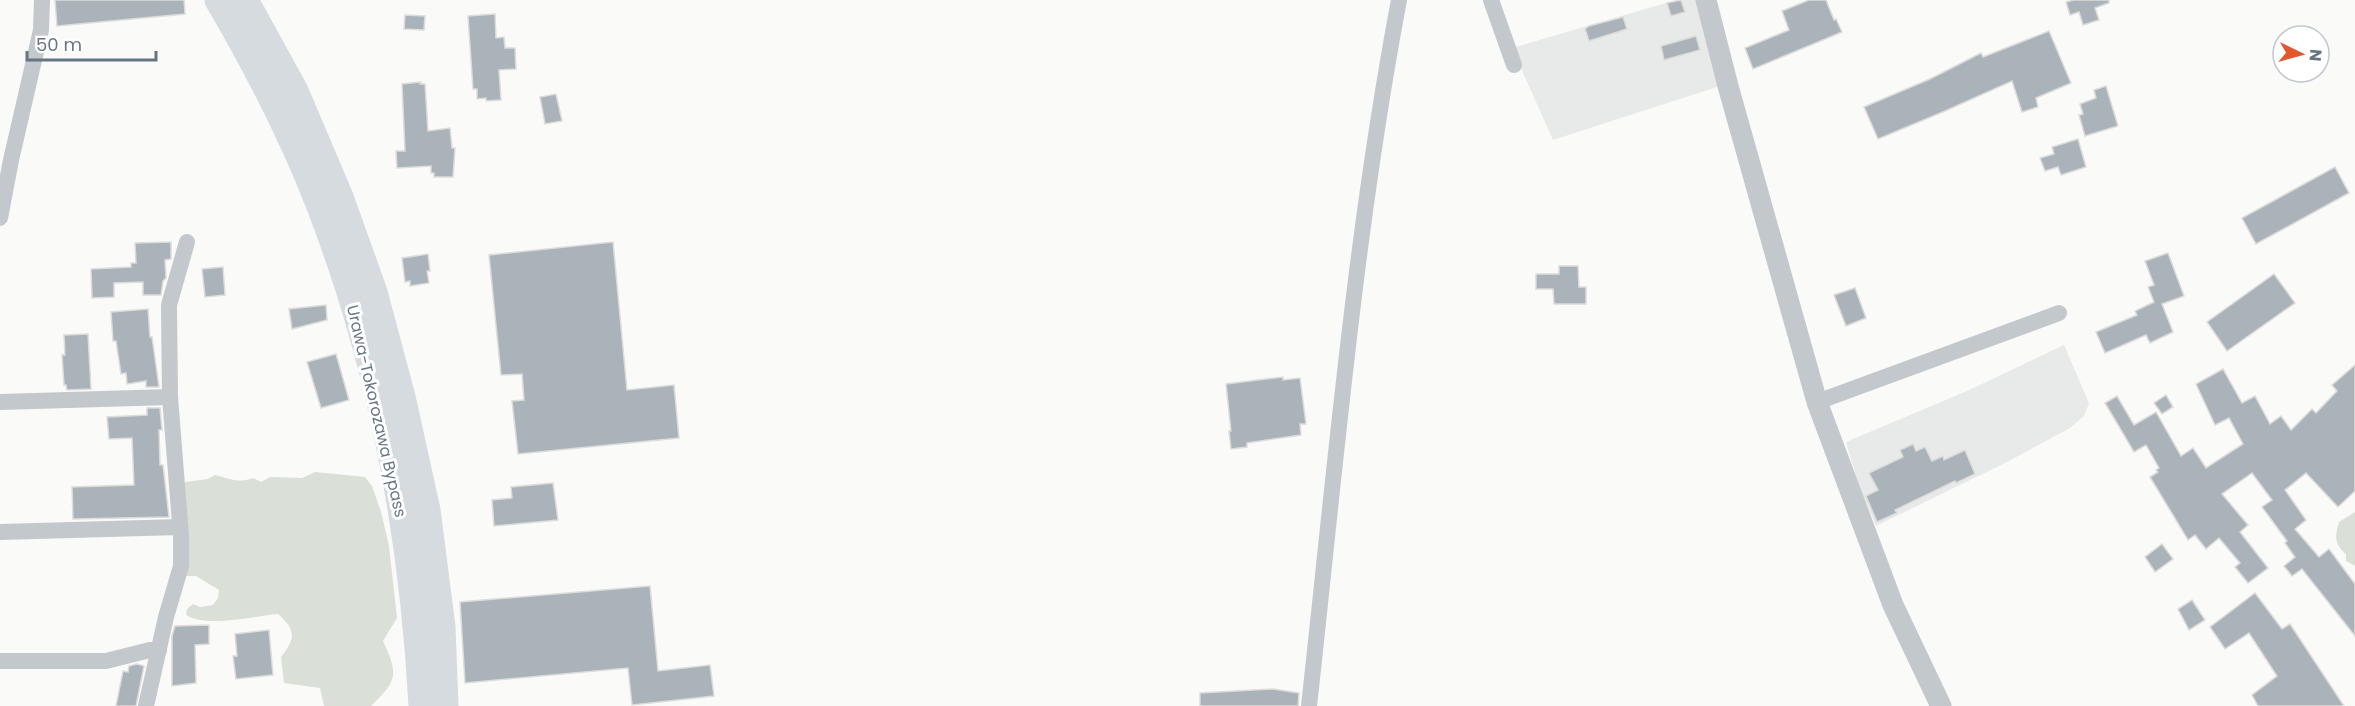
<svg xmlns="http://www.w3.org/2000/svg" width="2355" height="706" font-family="Poppins,sans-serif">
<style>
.built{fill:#e8e9e9}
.green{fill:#dadfd7}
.building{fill:#aab3b9;stroke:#dcdcda;stroke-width:1.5}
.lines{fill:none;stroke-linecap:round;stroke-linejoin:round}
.minor{stroke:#c3c8cc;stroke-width:16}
.tertiary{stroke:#c3c8cc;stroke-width:21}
.trunk{stroke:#d6dbdf;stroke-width:27}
.labels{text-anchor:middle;stroke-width:6;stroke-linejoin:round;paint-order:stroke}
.street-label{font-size:16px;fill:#657683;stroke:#fff}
</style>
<rect width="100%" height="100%" fill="#fafaf8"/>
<!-- built -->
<g class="built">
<path d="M1676 0H1698L1720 86 1553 140 1512 48Z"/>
<path d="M2064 345 2089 403 2084 416 2070 428 2005 463 1876 526 1859 486 1846 442 1967 391Z"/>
</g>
<!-- green -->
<g class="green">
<path d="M315 472 365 477 372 486 381 512 389 546 397 618 383 641C399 675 397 681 371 706H324L320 688 284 683 281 657C296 638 296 630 278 614 255 616 206 628 186 615L187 609 193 604 200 607 213 605 218 598 219 590 196 576H186L185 482 208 479 215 475C229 478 237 484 253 478L261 482 270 477 302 478Z"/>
<path d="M2355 512V566L2346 561V554C2334 544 2335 536 2339 522Z"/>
</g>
<!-- building -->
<g class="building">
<path d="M55 0H184L185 14 57 26Z"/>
<path d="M1681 0 1685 12 1671 16 1667 3Z"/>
<path d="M1809 0H1826L1834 20 1836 19 1842 32 1753 69 1745 48 1789 30 1782 11Z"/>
<path d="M2074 0H2109V3L2095 8 2099 20 2083 25 2079 12 2070 15 2066 2Z"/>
<path d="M495 14 496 38 504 37 505 48H515L516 69 499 70 501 100 486 101V98L477 99V89H473L468 16Z"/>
<path d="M405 15 425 16 424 30 404 29Z"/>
<path d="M1623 17 1627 29 1589 41 1585 29 1589 26Z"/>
<path d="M2049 31 2071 83 2036 98 2038 107 2022 112 2012 81 1945 111 1878 139 1864 107 1930 79 1981 53 1983 57Z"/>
<path d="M1696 36 1700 50 1664 60 1661 46Z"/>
<path d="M421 82 420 84H425L428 131 450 128 452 148H455L453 177H434V173H431V166L397 168 396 151H405L402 84Z"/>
<path d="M2106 86 2118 126 2085 136 2079 115 2083 114 2080 104 2096 98 2094 90Z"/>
<path d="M556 94 562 121 545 124 540 97Z"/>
<path d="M2078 139 2086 167 2061 175 2058 167 2045 171 2040 158 2054 154 2052 147Z"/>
<path d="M2335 167 2349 193 2256 244 2242 218Z"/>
<path d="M171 242V259L165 260 166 278 163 281 161 295H143V282L114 283V297L92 298 91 269 131 267V263H136L135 243Z"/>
<path d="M613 242 627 390 674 385 679 438 518 454 512 401 524 400 522 374 501 375 489 255Z"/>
<path d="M2168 253 2184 296 2162 304 2173 332 2150 343 2146 335 2105 353 2096 332 2137 315 2135 311 2154 302 2148 287 2154 285 2145 261Z"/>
<path d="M428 254 430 271H427L429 283 410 286V281L405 282 402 258Z"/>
<path d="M1559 266H1578L1579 287H1586V304H1554L1553 289H1536V274H1559Z"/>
<path d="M223 267 225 295 205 297 202 269Z"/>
<path d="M2274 274 2295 303 2227 351 2207 322Z"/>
<path d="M1855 288 1866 318 1846 326 1834 295Z"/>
<path d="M326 305 327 320 292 329 289 309Z"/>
<path d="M148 309 150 337H152L159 387H146V381L127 384 126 373 121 374 116 341H113L111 312Z"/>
<path d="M88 334 91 389 67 390 66 385H64L62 355H65L64 335Z"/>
<path d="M336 354 349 400 321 408 307 362Z"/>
<path d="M2355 365V491L2338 507 2306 473 2285 490 2306 520 2295 529 2319 557 2329 549 2355 584V636L2302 569 2292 576 2284 566 2295 557 2285 543 2287 541 2262 507 2272 500 2252 473 2222 494 2248 525 2240 532 2268 568 2248 583 2235 567 2240 563 2219 538 2206 549 2195 535 2188 540 2150 477 2158 472 2156 470 2159 468 2146 445 2134 452 2105 403 2117 396 2134 425 2156 412 2181 456 2193 448 2206 468 2243 444 2229 418 2215 425 2196 384 2223 369 2242 403 2255 396 2270 424 2281 416 2291 430 2312 409 2316 413 2337 391 2332 385Z"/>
<path d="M1283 377V380L1300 378 1306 424H1300L1301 435 1247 443V447L1231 449 1229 431H1231L1226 384Z"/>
<path d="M2166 395 2173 407 2162 414 2154 403Z"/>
<path d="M147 408H160L162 430H159L160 465H163L169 517 73 519 72 487 134 485 132 438 109 439 107 417 147 415Z"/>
<path d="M1913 444 1916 451 1925 447 1932 461 1943 456 1944 460 1965 450 1975 474 1956 483 1955 481 1895 510 1897 513 1877 522 1866 496 1878 490 1869 473 1903 457 1900 450Z"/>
<path d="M553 483 558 520 494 526 492 500 512 498 511 487Z"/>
<path d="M2162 544 2173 559 2155 572 2145 557Z"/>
<path d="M650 586 658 671 710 665 714 696 632 705 628 668 465 683 460 602Z"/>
<path d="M2255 593 2282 629 2290 624 2344 706H2258L2252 695 2277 676 2249 633 2225 649 2210 627Z"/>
<path d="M2192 600 2205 620 2189 630 2178 609Z"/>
<path d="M209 625V644L195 645 196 683 172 686V636L175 626Z"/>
<path d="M269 630 273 675 236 679 233 656H237L235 634Z"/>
<path d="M137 664 144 666 136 706H116L123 671 128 672 129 666Z"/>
<path d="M1273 689 1299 693 1298 706H1200V693Z"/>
</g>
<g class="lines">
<!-- minor -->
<g class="minor">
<path d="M1491 0 1514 65"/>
<path d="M0 218 11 160 41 30 42 0"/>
<path d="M0 402 170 397"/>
<path d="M1817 402 2059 313"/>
<path d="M0 532 180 527"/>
<path d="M0 661H106L150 650H159"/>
<path d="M146 706 166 617 181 566V536L170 397 169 305 187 242"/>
<path d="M1309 706C1335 470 1355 233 1399 0"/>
</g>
<!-- tertiary -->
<path class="tertiary" d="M1706 0 1728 86 1817 402 1893 605 1941 706"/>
<!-- trunk -->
<g class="trunk">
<path d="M218 0C256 65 292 134 319 204 381 363 413 536 422 706"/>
<path d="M245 0 295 91 340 197 374 292 402 397 427 510 442 627 445 706"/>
</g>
</g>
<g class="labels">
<!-- street labels -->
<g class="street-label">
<text transform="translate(377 411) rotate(77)" y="6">Urawa-Tokorozawa Bypass</text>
</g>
</g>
<!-- north arrow -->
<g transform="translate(2301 54) rotate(95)"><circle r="28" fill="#ffffff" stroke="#c1c8cd" stroke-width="1.5"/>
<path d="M0-4.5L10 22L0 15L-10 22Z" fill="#e4572e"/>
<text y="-9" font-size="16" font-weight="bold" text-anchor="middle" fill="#657683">N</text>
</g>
<!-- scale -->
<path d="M27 51v9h129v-9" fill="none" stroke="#657683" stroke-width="3"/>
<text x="36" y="51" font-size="18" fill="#657683" stroke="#ffffff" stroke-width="4.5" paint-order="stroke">50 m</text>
</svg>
